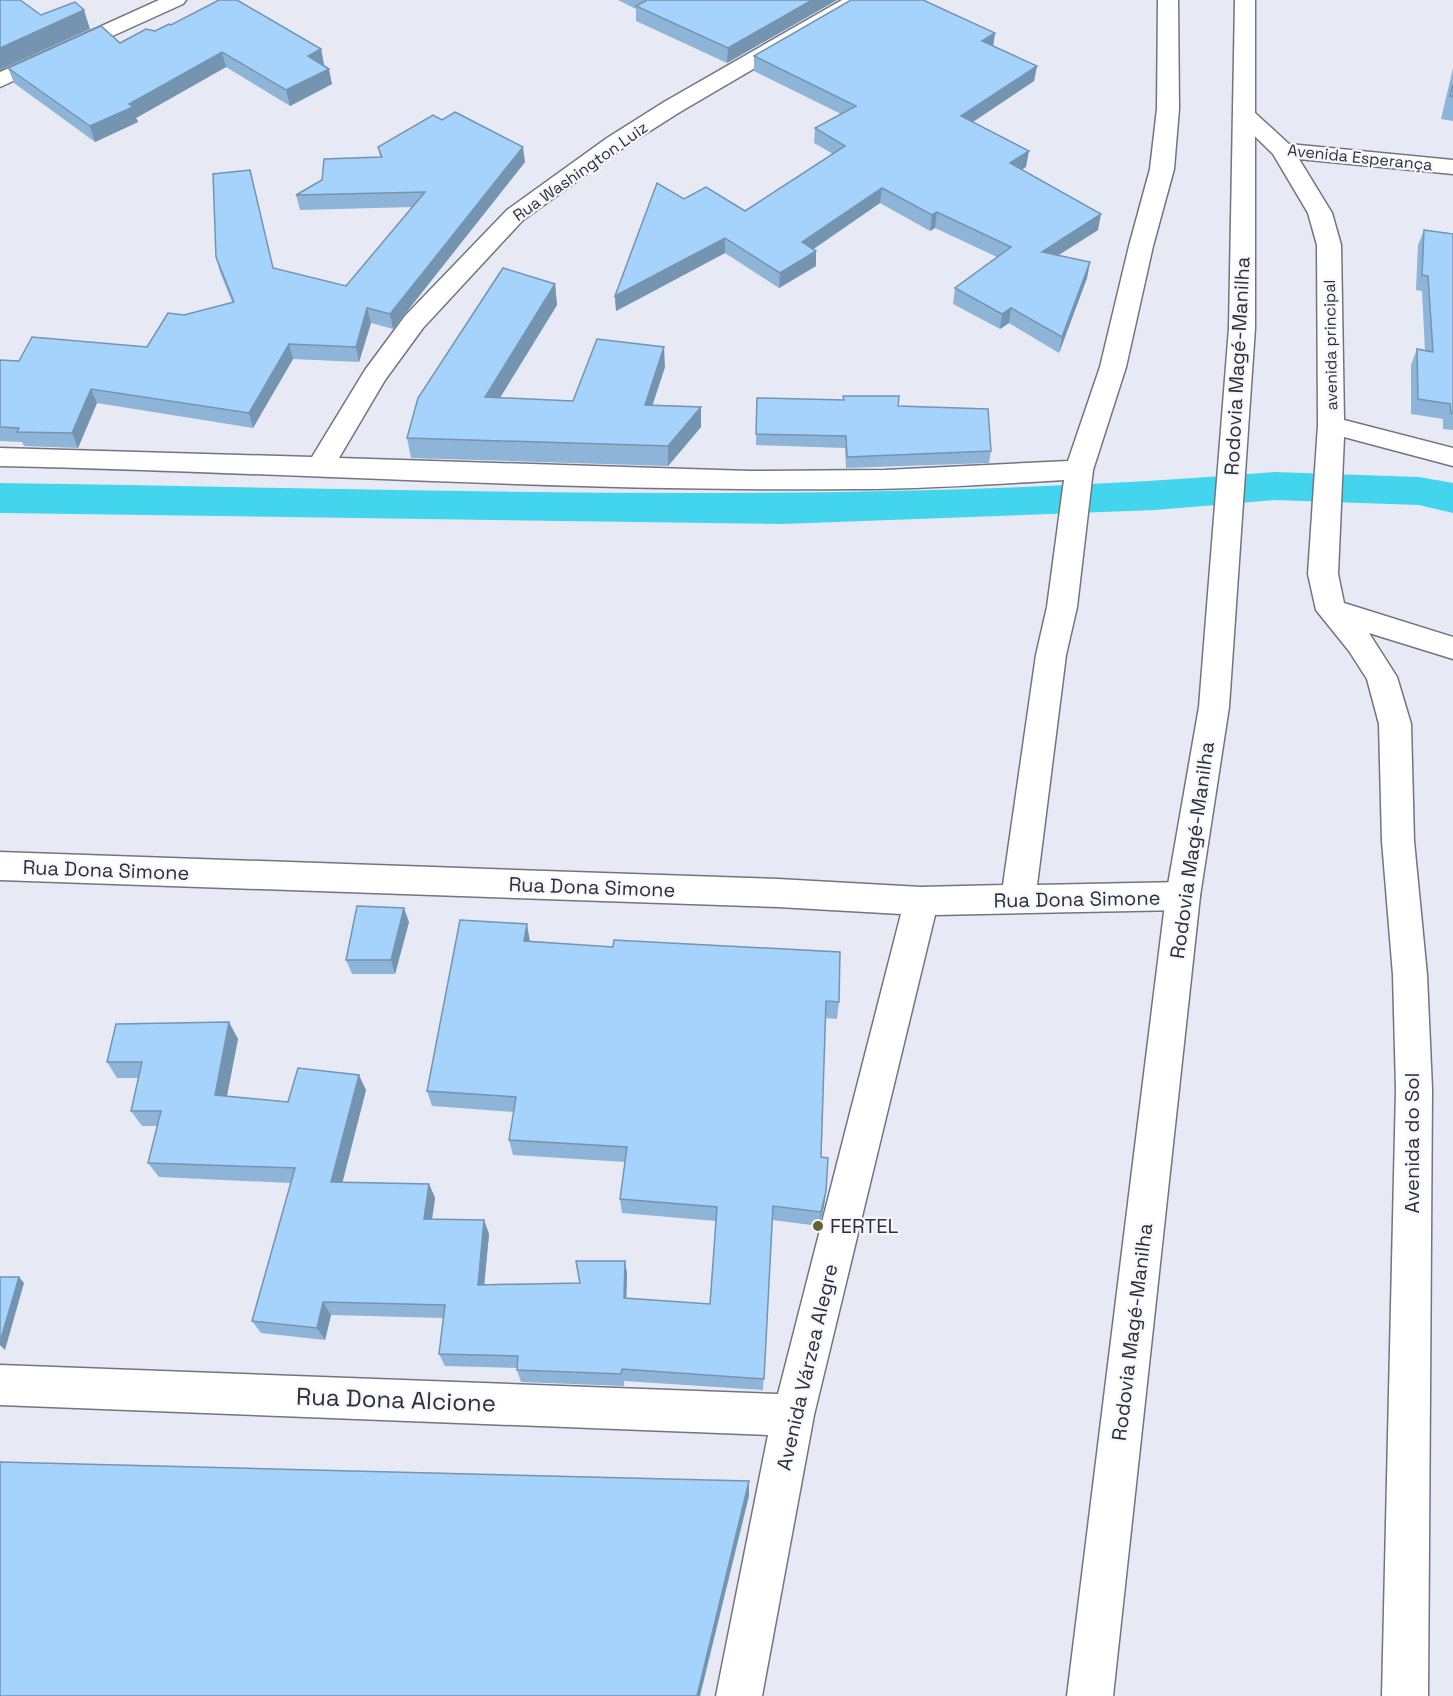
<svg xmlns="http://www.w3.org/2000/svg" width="1453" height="1696" font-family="'Space Grotesk',sans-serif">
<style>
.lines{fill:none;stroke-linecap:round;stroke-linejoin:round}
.canal{fill:#43d5ee;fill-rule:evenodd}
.minor-casing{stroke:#73747f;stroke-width:3}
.highway-casing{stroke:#73747f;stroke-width:3}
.minor{fill:#fff;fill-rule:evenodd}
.highway{fill:#fff;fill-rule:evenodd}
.wall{fill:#8eb5d8}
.shaded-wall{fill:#7494b0}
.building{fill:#a5d3fb;stroke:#7494b0;stroke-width:1.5}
.poi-dot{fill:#616330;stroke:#f6f7fe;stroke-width:2}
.labels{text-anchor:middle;stroke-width:4.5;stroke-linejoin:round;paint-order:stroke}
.far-street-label{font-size:16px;fill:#2f3034;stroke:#f6f7fe}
.street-label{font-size:20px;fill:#2f3034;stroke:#f6f7fe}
.poi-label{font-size:20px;fill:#2f3034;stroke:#f6f7fe;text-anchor:start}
.near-street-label{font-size:24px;fill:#2f3034;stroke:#f6f7fe}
</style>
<rect width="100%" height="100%" fill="#e7e9f5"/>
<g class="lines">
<!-- canal -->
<path class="canal" d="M1274 472 1419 477 1453 483V513L1419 505 1274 500 1155 510 782 524 0 513V483C424 489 850 507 1274 472Z"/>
<!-- minor casing -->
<g class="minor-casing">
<g id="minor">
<path d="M159 0H186L183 4 0 87V72Z"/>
<path d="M842 0H867L864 4 680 112 623 148 523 220 423 328 385 380 339 458 750 471 885 470 1068 461 1100 367 1129 246 1150 169 1157 109 1158 0H1178L1179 109 1174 169 1153 246 1126 367 1093 470 1077 607 1066 655 1037 885 1183 882 1195 886 1200 896 1195 906 1183 910 935 915 814 1415 762 1696H716L768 1435 0 1405V1365L778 1394 901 914 778 907 0 880V852L778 879 921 887 1003 885 1036 655 1047 607 1064 480C994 484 925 489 855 489 570 492 285 472 0 466V448L312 457 365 370 405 316 507 210 607 138 664 102Z"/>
<path d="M1245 109 1253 111 1289 144 1453 160V174L1299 159 1332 213 1341 245 1344 420 1453 448V466L1344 437 1338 574 1344 603 1453 637V659L1369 633 1397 677 1411 724 1414 841 1427 975 1432 1089 1428 1696H1382L1396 1089 1393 975 1382 841 1379 724 1367 679 1349 651 1316 610 1308 574 1318 425 1317 245 1308 213 1273 154 1234 116 1237 111Z"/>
</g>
</g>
<!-- highway casing -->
<g class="highway-casing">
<path id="highway" d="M1235 0H1255V328L1229 707 1200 896 1113 1696H1067L1166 896 1199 707 1229 328Z"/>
</g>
<!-- minor -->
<use href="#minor" class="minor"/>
<!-- highway -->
<use href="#highway" class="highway"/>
</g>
<!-- wall -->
<g class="wall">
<path d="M618 0H837L727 63 636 21V9Z"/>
<path d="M155 31 321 49 324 65H323L332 84 290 106 226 67 136 118 138 122 95 142 14 83 8 68 120 43Z"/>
<path d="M993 46 1037 66 1034 81 973 122 1026 167 1022 169 1098 230 1058 255 1090 262 1087 278 1059 353 1009 323 1000 329 953 304 955 288 997 257 935 228 930 231 880 203 814 249 816 266 779 288 725 253 616 311 615 296 684 199 745 211 833 154 814 143 815 128 841 114 754 71V56Z"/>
<path d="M1453 68V121L1441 119Z"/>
<path d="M378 147 525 162 393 329 371 323 359 362 293 359 253 428 97 403 78 448 24 446 22 442 0 441V360L19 361 147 347 184 315 232 302 220 272 216 257 250 170 273 268 346 286 413 207 300 210 296 195 380 157Z"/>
<path d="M1424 230 1453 234V430L1443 429V419L1411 414V365L1417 349 1425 351 1422 291 1416 290 1418 245Z"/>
<path d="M555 284 557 305 500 398 573 401 665 367 652 405 701 427 668 466 411 458 407 438Z"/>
<path d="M843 396 898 406 991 451 989 463 846 468 845 448 756 445 757 398 843 400Z"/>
<path d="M409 922 395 974H352L346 960Z"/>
<path d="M530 941 839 1002 837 1019 825 1018 821 1157 826 1191 824 1206 819 1226 772 1220 763 1390 624 1381V1386L521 1382 517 1370V1368L445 1366 439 1354 443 1318 331 1315 325 1340 261 1333 252 1321 291 1183 159 1177 148 1163 157 1126H142L131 1111 139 1078H117L107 1062 238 1039 227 1096 288 1102 366 1090 342 1182 429 1184 435 1198 432 1219 484 1220 489 1234 484 1284 580 1283 625 1261 627 1274 626 1298 710 1304 716 1221 622 1213 620 1199 625 1162 513 1155 509 1140 514 1112 432 1106 427 1091Z"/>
</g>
<!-- shaded-wall -->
<g class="shaded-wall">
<path d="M812 0H837L727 63 728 48Z"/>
<path d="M84 10 90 29 0 70V48Z"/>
<path d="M995 33 993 48 982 41Z"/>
<path d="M321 49 324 65 311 71 308 56Z"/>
<path d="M222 52 226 67 136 118 138 122 95 142 90 126Z"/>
<path d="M1037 66 1034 81 959 131 961 116Z"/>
<path d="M329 69 332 84 290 106 286 90Z"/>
<path d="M523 147 525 162 393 329 390 314Z"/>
<path d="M1029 151 1026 167 1008 178 1010 163Z"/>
<path d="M882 188 880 203 801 257 802 242Z"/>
<path d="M937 212 935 228 930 231 932 215Z"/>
<path d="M1101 214 1098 230 1040 267 1042 252Z"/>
<path d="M725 238V253L616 311 615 296Z"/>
<path d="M816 251V266L779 288 780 273Z"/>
<path d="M1090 262 1087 278 1059 353 1062 337Z"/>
<path d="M555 284 557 305 488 417 485 397Z"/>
<path d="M367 308 371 323 359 362 356 347Z"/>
<path d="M1011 308 1009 323 1000 329 1002 314Z"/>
<path d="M289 344 293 359 253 428 249 413Z"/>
<path d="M664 347 665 367 646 425 645 405Z"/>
<path d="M91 389 97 403 78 448 72 433Z"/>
<path d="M701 407V427L668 466V446Z"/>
<path d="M404 908 409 922 395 974 391 960Z"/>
<path d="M527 924 530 942 524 941Z"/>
<path d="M229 1022 238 1039 224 1110 215 1095Z"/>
<path d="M359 1075 366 1090 339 1196 331 1182Z"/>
<path d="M429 1184 435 1198 430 1233 424 1219Z"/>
<path d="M826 1191 824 1206 819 1226 821 1212Z"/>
<path d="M484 1220 489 1234 483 1298 478 1285Z"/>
<path d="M625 1261 627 1274 626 1311 624 1298Z"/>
<path d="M19 1277 24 1283 5 1350 0 1345V1342Z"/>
<path d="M323 1302 331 1315 325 1340 317 1328Z"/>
<path d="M749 1481V1496L700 1696H697Z"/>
</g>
<!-- building -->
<g class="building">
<path d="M0 0H20L41 15 75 2 84 10 0 48Z"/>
<path d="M219 0H237L321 49 308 56 329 69 286 90 222 52 129 104 133 107 90 126 8 68 101 26 120 43 146 29 155 31 169 24 171 25Z"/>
<path d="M647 0H812L728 48 636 6Z"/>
<path d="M851 0H923L995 33 982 41 1037 66 961 116 1029 151 1010 163 1101 214 1042 252 1090 262 1062 337 1011 308 1002 314 955 288 1011 247 937 212 932 215 882 188 802 242 816 251 780 273 725 238 615 296 657 183 684 199 706 187 745 211 845 146 815 128 856 106 754 56Z"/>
<path d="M1453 84V96H1450Z"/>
<path d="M455 112 523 147 390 314 367 308 356 347 289 344 249 413 91 389 72 433 17 432 19 428 0 427V360L19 361 32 337 147 347 168 313 184 315 234 302 216 257 213 174 250 170 273 268 346 286 425 192 296 195 322 180 324 159 382 157 378 147 433 115 442 120Z"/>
<path d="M1424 230 1453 234V414L1451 413 1450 404 1418 399 1417 349 1433 352 1428 276 1422 275Z"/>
<path d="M503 268 555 284 485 397 573 401 597 339 664 347 645 405 701 407 668 446 407 438 418 398Z"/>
<path d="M843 396H899L898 406 988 409 991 451 847 457 846 436 756 434 757 398 844 400Z"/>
<path d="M357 906 404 908 391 960H346Z"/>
<path d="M460 920 527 924 524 941 613 947 614 940 840 952 839 1002 826 1001 821 1157 828 1158 826 1191 821 1212 773 1206 764 1379 622 1369 621 1374 517 1370 518 1356 439 1354 445 1305 323 1302 317 1328 252 1321 295 1168 148 1163 161 1111H131L142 1062H107L116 1024 229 1022 215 1095 288 1102 298 1068 359 1075 331 1182 429 1184 424 1219 484 1220 478 1285 580 1283 576 1261H625L624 1298 710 1304 717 1207 620 1199 627 1147 509 1140 516 1097 427 1091Z"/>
<path d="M0 1277H19L0 1342Z"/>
<path d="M0 1462 749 1481 697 1696H0Z"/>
</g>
<!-- markers -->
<circle class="poi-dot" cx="818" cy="1226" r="6"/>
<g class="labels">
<!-- far-street labels -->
<g class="far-street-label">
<text transform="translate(1360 157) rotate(6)" y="6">Avenida Esperança</text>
<text transform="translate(580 171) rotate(-35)" y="6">Rua Washington Luiz</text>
<text transform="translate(1330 345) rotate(-91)" y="6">avenida principal</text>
</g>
<!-- street labels -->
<g class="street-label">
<text transform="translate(1237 366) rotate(-87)" y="7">Rodovia Magé-Manilha</text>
<text transform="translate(1192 850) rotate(-82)" y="7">Rodovia Magé-Manilha</text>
<text transform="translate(106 870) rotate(2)" y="7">Rua Dona Simone</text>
<text transform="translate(592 887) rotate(2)" y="7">Rua Dona Simone</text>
<text transform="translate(1077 899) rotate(-1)" y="7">Rua Dona Simone</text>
<text transform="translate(1412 1143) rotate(-90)" y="7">Avenida do Sol</text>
<text transform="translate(1132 1332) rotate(-83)" y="7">Rodovia Magé-Manilha</text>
<text transform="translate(807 1367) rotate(-77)" y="7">Avenida Várzea Alegre</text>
</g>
<!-- poi labels -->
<g class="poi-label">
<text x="830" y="1233">FERTEL</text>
</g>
<!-- near-street labels -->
<g class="near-street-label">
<text transform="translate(396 1400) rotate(2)" y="8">Rua Dona Alcione</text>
</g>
</g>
</svg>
